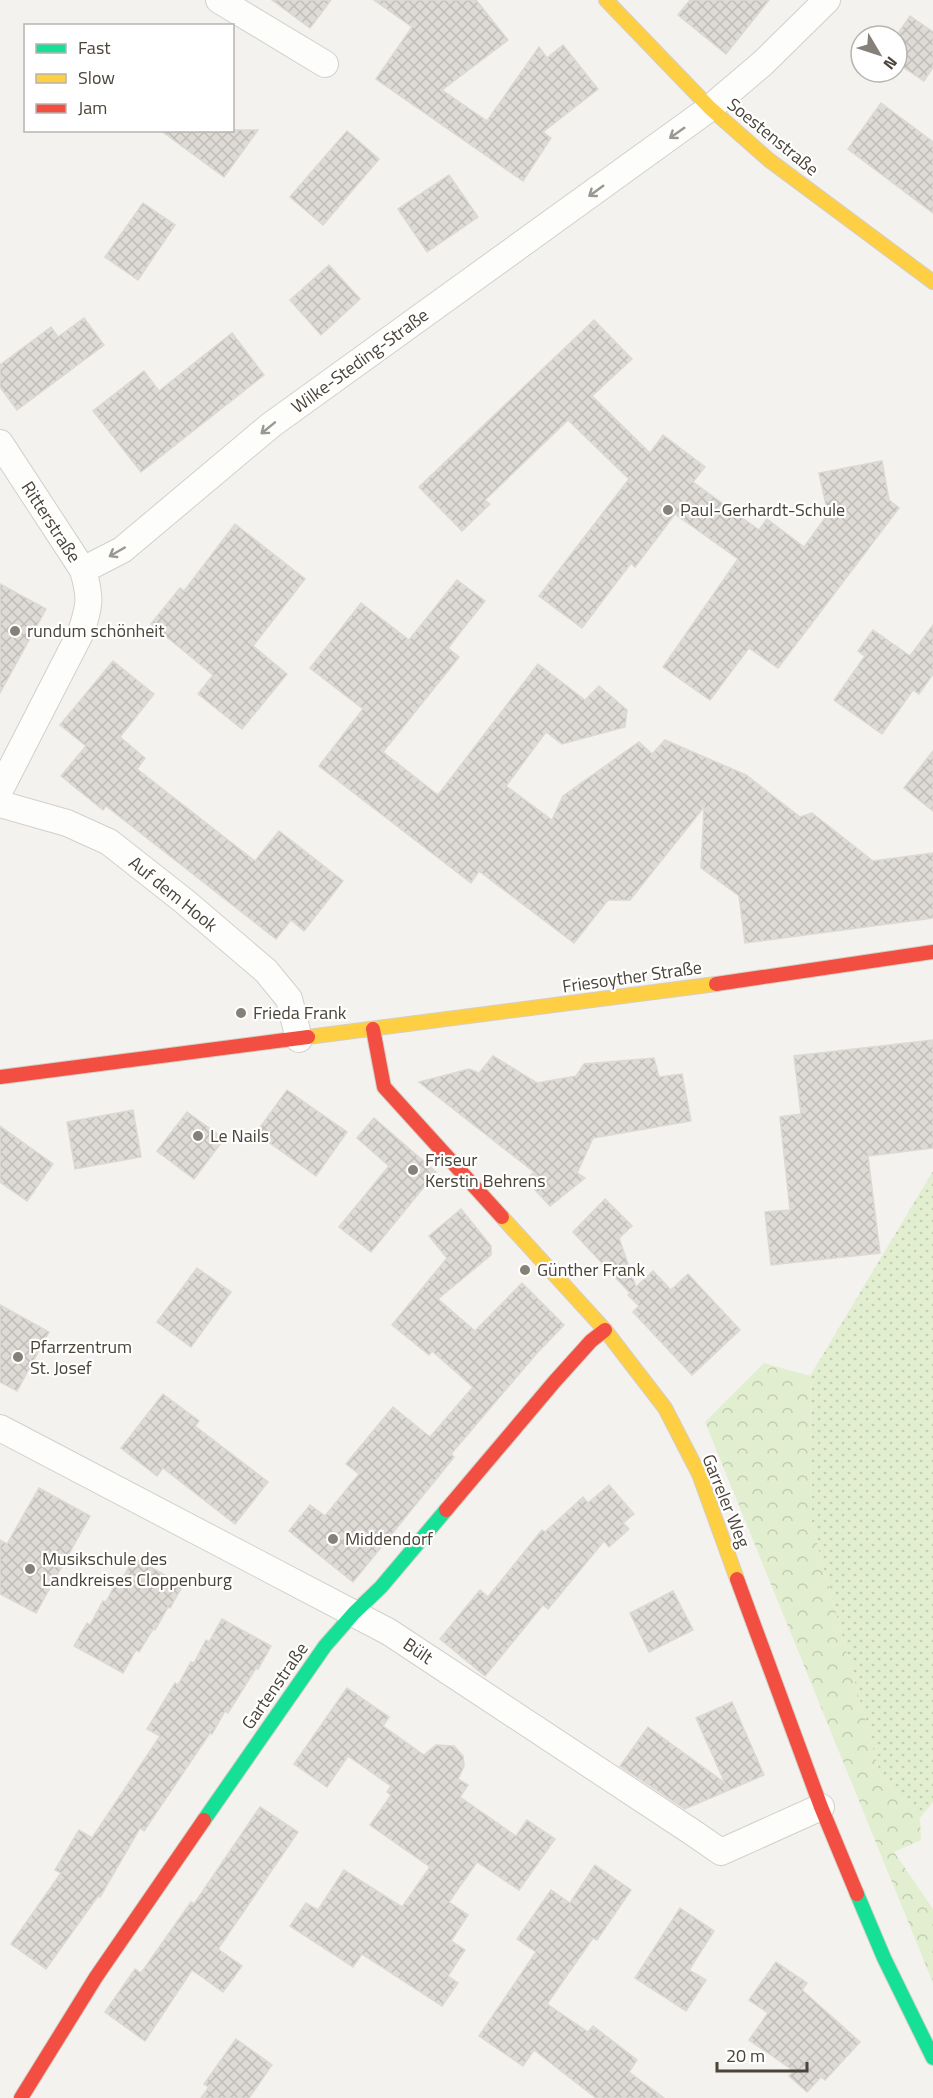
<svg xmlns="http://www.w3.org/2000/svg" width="933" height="2098" font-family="'Titillium Web',sans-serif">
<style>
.forest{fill:url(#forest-crowns)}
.park{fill:url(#park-dots)}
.building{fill:url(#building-cross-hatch);stroke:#dcd9d4;stroke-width:1.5}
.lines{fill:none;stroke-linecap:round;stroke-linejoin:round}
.street-casing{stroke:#d2d0cb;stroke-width:28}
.fast-casing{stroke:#d3cfc5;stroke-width:16}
.slow-casing{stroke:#d3cfc5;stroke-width:16}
.jam-casing{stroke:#d3cfc5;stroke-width:16}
.street{stroke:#fdfdfc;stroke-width:26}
.fast{stroke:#16e098;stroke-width:14}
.slow{stroke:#ffcf43;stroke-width:14}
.jam{stroke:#f24e42;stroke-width:14}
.oneway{stroke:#9b9791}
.poi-dot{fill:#868178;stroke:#fff;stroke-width:2}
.labels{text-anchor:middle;stroke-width:4.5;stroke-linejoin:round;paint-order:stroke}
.street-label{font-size:18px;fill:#4b4439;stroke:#fff}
.poi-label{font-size:18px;fill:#4b4439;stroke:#fff;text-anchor:start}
</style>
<defs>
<pattern id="forest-crowns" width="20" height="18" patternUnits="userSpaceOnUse" patternTransform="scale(1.5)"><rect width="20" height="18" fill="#e1eecf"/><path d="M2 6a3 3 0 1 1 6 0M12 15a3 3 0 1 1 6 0" fill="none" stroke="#c3cdb2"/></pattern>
<pattern id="park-dots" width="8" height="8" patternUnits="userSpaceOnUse" patternTransform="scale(1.5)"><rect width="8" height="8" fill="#e1eecf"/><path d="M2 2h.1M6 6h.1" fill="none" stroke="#c3cdb2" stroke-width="1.8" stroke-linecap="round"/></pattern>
<pattern id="building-cross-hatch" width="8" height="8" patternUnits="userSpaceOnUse" patternTransform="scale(1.5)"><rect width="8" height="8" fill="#dedbd6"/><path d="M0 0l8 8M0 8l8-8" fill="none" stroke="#c0bdb8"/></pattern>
</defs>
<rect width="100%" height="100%" fill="#f4f2ee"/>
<!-- forest -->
<path class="forest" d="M764 1363 810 1376 812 1525 881 1777 920 1818 921 1840 894 1852 933 1909V1983L705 1422Z"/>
<!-- park -->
<path class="park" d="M933 1171V1802L920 1818 881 1777 812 1525 810 1376Z"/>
<!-- building -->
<g class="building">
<path d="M272 0H331L310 28Z"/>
<path d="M374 0H476L508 40 442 90 487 121 539 47 547 58 563 45 598 89 543 132 551 138 523 181 376 79 412 27Z"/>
<path d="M690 0H769L726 54 678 15Z"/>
<path d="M910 16 933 32V67L924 81 897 63V35Z"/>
<path d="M881 103 933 142V213L848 149Z"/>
<path d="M160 130H258L224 177Z"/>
<path d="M347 131 379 159 323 225 290 197Z"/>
<path d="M449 175 478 217 427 252 398 209Z"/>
<path d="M143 203 175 225 138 280 105 257Z"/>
<path d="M329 265 360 299 321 335 290 300Z"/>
<path d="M84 318 104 345 17 410 0 387V365L51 327 58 337Z"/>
<path d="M594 320 632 359 592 396 650 453 663 435 705 467 693 482 759 530 767 519 804 547 828 514 819 473 882 461 889 500 899 508 778 668 749 648 710 700 663 667 738 559 675 514 635 567 631 563 582 628 539 596 629 479 568 420 485 500 490 504 462 531 419 487Z"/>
<path d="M232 333 264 375 141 472 93 411 144 371 159 391Z"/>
<path d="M235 524 305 579 253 646 287 674 242 729 198 694 213 675 151 624 180 588 184 591Z"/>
<path d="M457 580 485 601 448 648 459 657 383 752 438 795 538 664 585 700 599 686 627 710 625 727 562 744 546 732 506 786 552 820 563 796 639 742 652 754 665 740 746 775 800 817 812 813 873 861 933 853V918L745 943 739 896 701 868 704 807 630 900H608L574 943 479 871 471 883 319 766 363 709 310 668 361 603 409 640Z"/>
<path d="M0 584 46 609 0 693Z"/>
<path d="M933 625V674L919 694 913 690 882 734 834 700 865 656 858 651 873 630 910 656Z"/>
<path d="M113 661 154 694 120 737 145 758 137 769 255 861 279 831 343 881 304 931 291 920 276 939 106 806 103 810 61 776 86 746 60 725Z"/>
<path d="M933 751V811L904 788Z"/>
<path d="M933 1040V1148L868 1156 880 1253 771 1265 765 1212 790 1210 780 1117 801 1114 794 1056Z"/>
<path d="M493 1056 537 1083 576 1076 584 1064 654 1058 659 1077 682 1074 691 1121 593 1138 577 1173 585 1178 550 1206 526 1180 534 1172 419 1082 469 1069 479 1073Z"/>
<path d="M287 1090 347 1132 316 1176 256 1133Z"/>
<path d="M133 1110 141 1157 75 1169 67 1122Z"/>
<path d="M187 1112 224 1139 194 1179 157 1151Z"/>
<path d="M374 1118 436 1172 371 1252 339 1227 389 1166 357 1138Z"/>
<path d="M0 1126 53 1164 27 1201 0 1182Z"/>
<path d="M605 1199 632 1226 619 1238 636 1287 653 1271 671 1290 688 1274 740 1330 692 1375 633 1312 639 1306 628 1295 630 1293 573 1232Z"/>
<path d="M461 1209 491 1246V1255L438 1299 475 1331 522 1283 564 1325 537 1353 451 1454 454 1457 353 1582 289 1531 310 1505 325 1516 359 1474 346 1464 393 1407 430 1437 473 1387 432 1351 429 1355 392 1325 447 1258 429 1236Z"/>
<path d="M197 1268 231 1292 191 1347 157 1322Z"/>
<path d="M0 1305 49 1332 17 1391 0 1382Z"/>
<path d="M163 1394 199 1421 195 1426 268 1482 235 1524 163 1468 157 1476 121 1448Z"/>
<path d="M609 1485 634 1514 623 1523 629 1529 609 1547 604 1541 548 1609 543 1605 485 1676 440 1639 480 1590 488 1597 542 1530 545 1532 583 1497 588 1503Z"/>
<path d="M39 1488 90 1516 36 1613 0 1594V1540L7 1544Z"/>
<path d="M134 1558 183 1585 170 1608 168 1607 155 1630 153 1629 139 1652 136 1650 123 1673 74 1646 87 1623 90 1625 103 1601 106 1602 118 1579 121 1581Z"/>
<path d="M673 1591 693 1630 649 1652 630 1613Z"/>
<path d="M222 1619 271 1646 258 1669 256 1668 228 1713 225 1711 212 1734 210 1733 144 1831 140 1828 100 1897 98 1896 46 1969 11 1944 61 1873 55 1870 79 1830 92 1838 160 1736 147 1729 175 1683 178 1685 191 1662 194 1663 206 1640 209 1642Z"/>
<path d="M347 1688 389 1717 383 1726 424 1755 436 1745 454 1746 463 1756 464 1766 458 1779 468 1785 460 1797 516 1836 527 1820 555 1839 519 1890 477 1862 449 1902 468 1915 451 1941 465 1950 448 1976 458 1983 442 2006 362 1954 353 1967 290 1926 306 1903 318 1910 344 1870 402 1907 430 1867 370 1825 391 1795 387 1792 391 1786 348 1756 327 1787 294 1764Z"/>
<path d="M732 1702 764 1775 685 1809 620 1766 648 1727 725 1783 696 1718Z"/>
<path d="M260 1807 298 1832 218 1949 242 1966 223 1992 192 1970 145 2041 105 2012 135 1969 141 1973 191 1902 194 1904Z"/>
<path d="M595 1865 631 1890 597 1940 593 1938 547 2004 588 2032 593 2026 637 2060 629 2072 664 2098H596L534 2050 523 2066 479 2036 536 1952 517 1939 551 1890 570 1903Z"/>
<path d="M680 1908 714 1931 689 1970 706 1980 686 2011 635 1978Z"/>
<path d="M776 1962 807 1983 802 1990 860 2042 825 2080 821 2077 807 2092 789 2076 794 2071 749 2040 768 2013 749 2000Z"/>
<path d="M236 2039 272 2065 249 2098H201L209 2087 204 2084Z"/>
</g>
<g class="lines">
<!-- street casing -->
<g class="street-casing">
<g id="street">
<path d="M219 0 325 64"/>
<path d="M0 443 83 570C91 598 90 605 81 632L0 790"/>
<path d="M83 570 122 550 271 425 710 108 763 63 827 0"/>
<path d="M0 804 67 823 109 842 184 901 266 971 289 999 299 1039"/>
<path d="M0 1428 389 1632 692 1832 721 1852 821 1807"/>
</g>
</g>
<!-- fast casing -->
<g class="fast-casing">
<g id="fast">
<path d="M204 1820 325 1646 354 1613 381 1587 446 1510"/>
<path d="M857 1894 884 1958 933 2058"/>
</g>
</g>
<!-- slow casing -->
<g class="slow-casing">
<g id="slow">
<path d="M606 0 710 108 769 160 933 282"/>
<path d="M308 1037 716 984"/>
<path d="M502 1217 605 1330 665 1408 699 1474 737 1579"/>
</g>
</g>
<!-- jam casing -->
<g class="jam-casing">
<g id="jam">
<path d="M716 984 933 952"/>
<path d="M373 1029 384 1087 502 1217"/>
<path d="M0 1077 308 1037"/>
<path d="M446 1510 555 1381 591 1341 605 1330"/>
<path d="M737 1579 821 1807 857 1894"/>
<path d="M21 2098 96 1977 204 1820"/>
</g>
</g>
<!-- street -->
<use href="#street" class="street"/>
<!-- fast -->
<use href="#fast" class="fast"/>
<!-- slow -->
<use href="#slow" class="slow"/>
<!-- jam -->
<use href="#jam" class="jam"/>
</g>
<!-- one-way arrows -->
<defs><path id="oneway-shaft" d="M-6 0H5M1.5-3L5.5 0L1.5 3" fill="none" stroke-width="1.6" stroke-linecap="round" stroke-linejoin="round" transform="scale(1.5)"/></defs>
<g class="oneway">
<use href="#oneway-shaft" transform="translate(677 133) rotate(145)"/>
<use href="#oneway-shaft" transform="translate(596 191) rotate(144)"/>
<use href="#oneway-shaft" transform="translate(268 428) rotate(141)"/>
<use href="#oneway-shaft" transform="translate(117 552) rotate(150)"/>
</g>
<!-- markers -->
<g class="poi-dot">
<circle cx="668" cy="510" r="6"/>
<circle cx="15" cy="631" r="6"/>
<circle cx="241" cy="1013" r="6"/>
<circle cx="198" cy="1136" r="6"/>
<circle cx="413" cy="1170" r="6"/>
<circle cx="525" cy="1270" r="6"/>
<circle cx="18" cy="1357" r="6"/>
<circle cx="333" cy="1539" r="6"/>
<circle cx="30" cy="1569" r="6"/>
</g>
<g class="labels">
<!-- street labels -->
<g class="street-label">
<text transform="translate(773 137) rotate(39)" y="6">Soestenstraße</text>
<text transform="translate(360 361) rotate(-36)" y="6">Wilke-Steding-Straße</text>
<text transform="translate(51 522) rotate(57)" y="6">Ritterstraße</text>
<text transform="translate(173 894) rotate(39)" y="6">Auf dem Hook</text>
<text transform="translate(632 977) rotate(-8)" y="6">Friesoyther Straße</text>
<text transform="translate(726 1501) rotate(68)" y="6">Garreler Weg</text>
<text transform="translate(418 1651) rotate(34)" y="6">Bült</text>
<text transform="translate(275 1686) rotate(-55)" y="6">Gartenstraße</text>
</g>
<!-- poi labels -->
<g class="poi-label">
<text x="680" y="516">Paul-Gerhardt-Schule</text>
<text x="27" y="637">rundum schönheit</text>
<text x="253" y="1019">Frieda Frank</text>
<text x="210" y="1142">Le Nails</text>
<text x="425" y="1166">Friseur<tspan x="425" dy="21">Kerstin Behrens</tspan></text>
<text x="537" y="1276">Günther Frank</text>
<text x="30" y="1353">Pfarrzentrum<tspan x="30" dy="21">St. Josef</tspan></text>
<text x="345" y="1545">Middendorf</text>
<text x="42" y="1565">Musikschule des<tspan x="42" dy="21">Landkreises Cloppenburg</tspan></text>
</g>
</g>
<!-- legend -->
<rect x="24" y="24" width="210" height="108" fill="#ffffff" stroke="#b7b4b0" stroke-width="1.5"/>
<rect x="36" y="44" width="30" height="9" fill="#16e098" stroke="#b7b4b0" stroke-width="1.5"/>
<text x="78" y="54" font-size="18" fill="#4b4439">Fast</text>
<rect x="36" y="74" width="30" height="9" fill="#ffcf43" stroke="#b7b4b0" stroke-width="1.5"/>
<text x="78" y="84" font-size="18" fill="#4b4439">Slow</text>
<rect x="36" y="104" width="30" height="9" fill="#f24e42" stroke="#b7b4b0" stroke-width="1.5"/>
<text x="78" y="114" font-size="18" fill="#4b4439">Jam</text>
<!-- north arrow -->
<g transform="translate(879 54) rotate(129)"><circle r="28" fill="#ffffff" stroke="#b7b4b0" stroke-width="1.5"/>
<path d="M0-4.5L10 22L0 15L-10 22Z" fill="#868178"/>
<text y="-9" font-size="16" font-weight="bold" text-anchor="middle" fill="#4b4439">N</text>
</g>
<!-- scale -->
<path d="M717 2062v9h90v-9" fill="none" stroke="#4b4439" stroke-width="3"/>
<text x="726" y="2062" font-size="18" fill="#4b4439" stroke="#ffffff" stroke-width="4.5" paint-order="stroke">20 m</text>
</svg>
